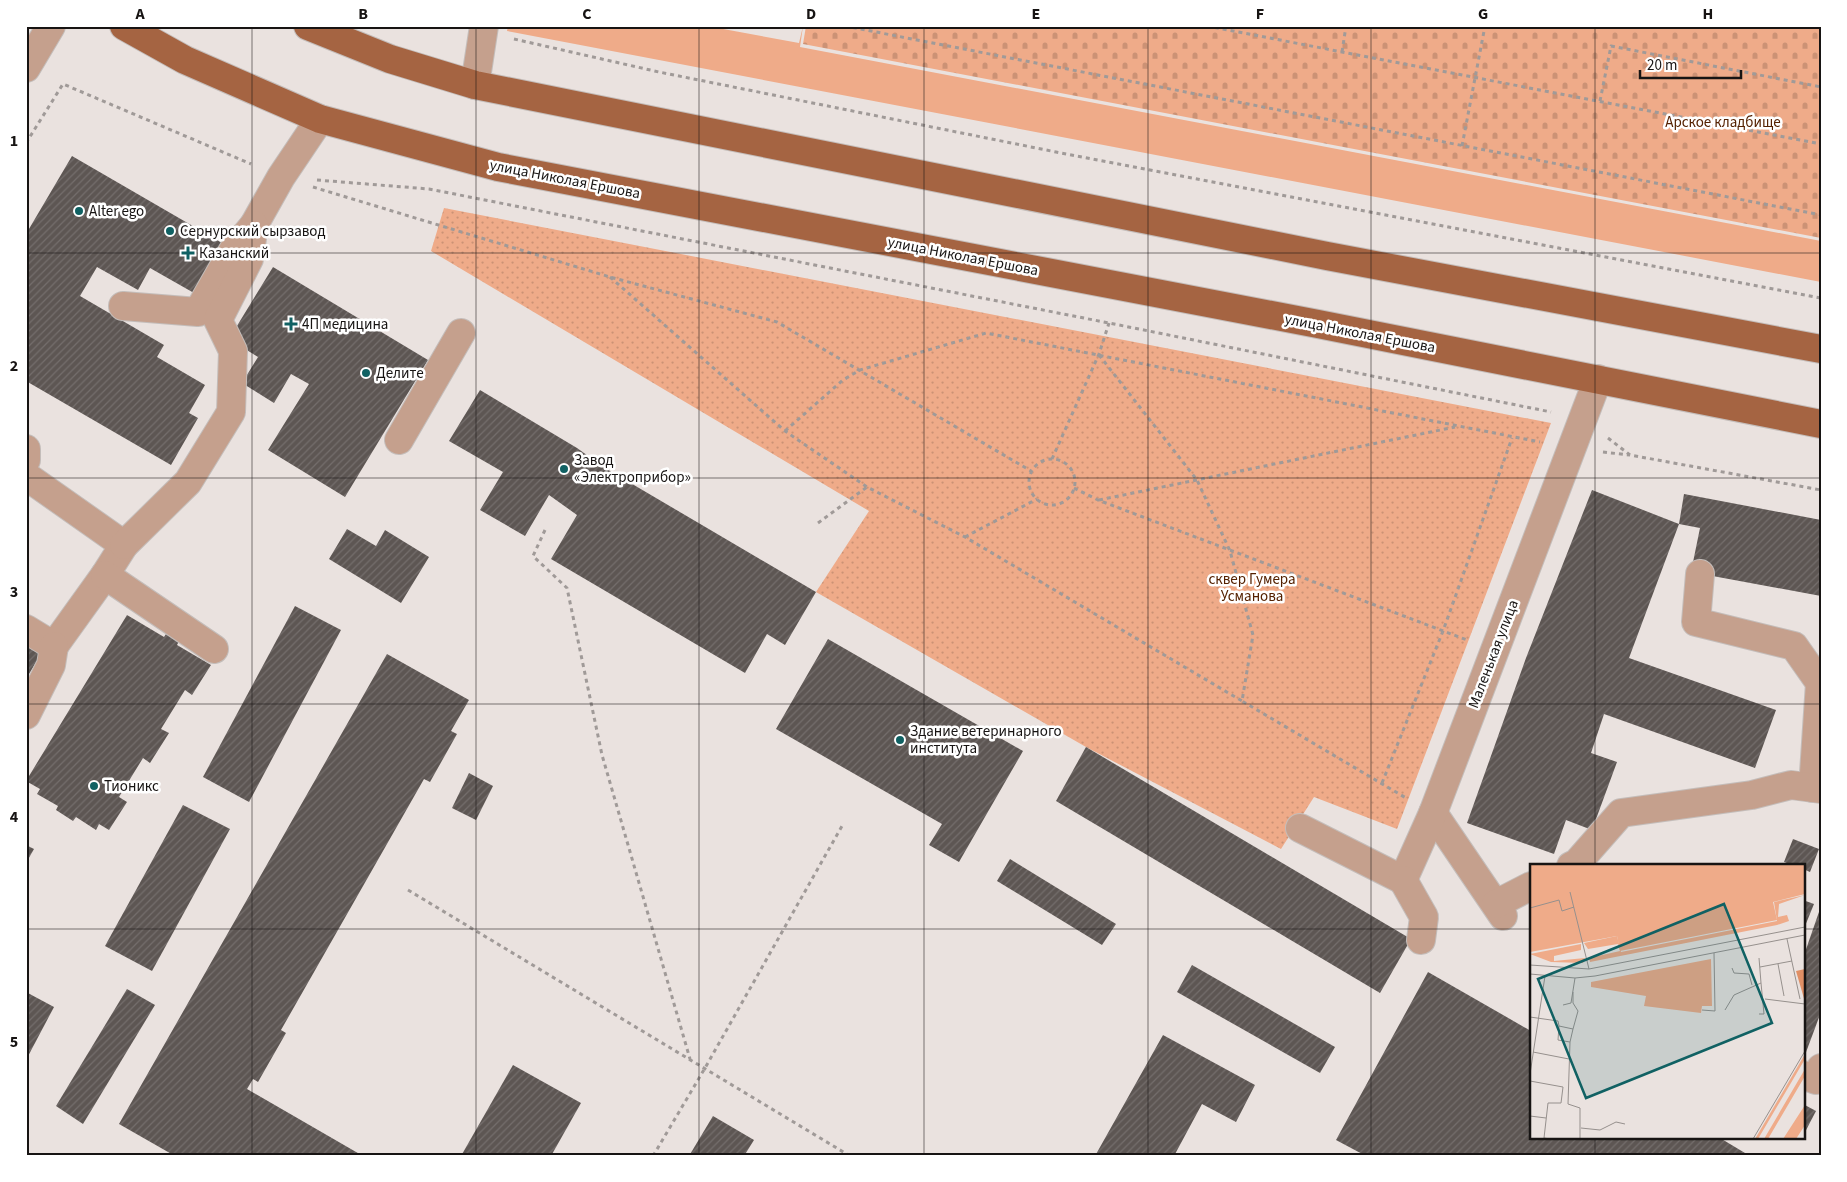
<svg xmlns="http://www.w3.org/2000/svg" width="1847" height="1182" font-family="'Source Sans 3',sans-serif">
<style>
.grass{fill:#efab89}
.cemetery{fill:url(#cemetery-stones)}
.park{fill:url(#park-dots)}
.building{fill:url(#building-hatch)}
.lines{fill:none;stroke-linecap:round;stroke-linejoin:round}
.minor-casing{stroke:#c4bdba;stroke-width:30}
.major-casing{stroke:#c4bdba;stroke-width:30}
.path{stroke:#a09a98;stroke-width:3;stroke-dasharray:4 4;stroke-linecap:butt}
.minor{stroke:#c5a08d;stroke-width:28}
.major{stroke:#a56442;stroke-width:28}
.grid{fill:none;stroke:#171413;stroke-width:1;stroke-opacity:0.55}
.poi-dot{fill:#106163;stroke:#fff;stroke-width:2}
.labels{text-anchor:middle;stroke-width:5;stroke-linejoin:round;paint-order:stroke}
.park-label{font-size:15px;fill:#542101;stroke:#fff}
.street-label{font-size:15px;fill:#171413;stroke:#fff}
.poi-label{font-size:15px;fill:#171413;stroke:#fff;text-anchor:start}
.inset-road{fill:none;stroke:#96908d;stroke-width:1}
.view{fill:#106163;fill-opacity:0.15;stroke:#106163;stroke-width:2.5}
.inset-edge{fill:none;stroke:#171413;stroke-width:2.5}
.neatline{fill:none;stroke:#171413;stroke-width:2}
.grid-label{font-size:16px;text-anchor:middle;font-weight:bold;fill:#171413}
</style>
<defs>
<pattern id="cemetery-stones" width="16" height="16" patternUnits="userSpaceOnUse" patternTransform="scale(1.25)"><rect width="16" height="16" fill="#efab89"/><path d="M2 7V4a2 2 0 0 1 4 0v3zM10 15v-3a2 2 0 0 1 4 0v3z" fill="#cc9275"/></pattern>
<pattern id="park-dots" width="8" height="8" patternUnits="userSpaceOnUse" patternTransform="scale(1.25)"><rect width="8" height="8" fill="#efab89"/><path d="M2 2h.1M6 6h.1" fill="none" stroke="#cc9275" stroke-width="1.8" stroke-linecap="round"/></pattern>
<pattern id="building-hatch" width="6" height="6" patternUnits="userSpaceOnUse" patternTransform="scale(1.25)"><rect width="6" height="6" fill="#5d5653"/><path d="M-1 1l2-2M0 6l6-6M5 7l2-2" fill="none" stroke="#746e6c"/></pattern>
</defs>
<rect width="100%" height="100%" fill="#eae2df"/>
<!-- grass -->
<path class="grass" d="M508 26H707L799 43 803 26 800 47 1821 241V282L507 31Z"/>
<!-- cemetery -->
<path class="cemetery" d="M806 26H1821V238L803 44Z"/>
<!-- park -->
<path class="park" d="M444 208 1551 423 1397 829 1314 797 1281 849 1086 747 816 592 869 511 431 251Z"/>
<!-- building -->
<g class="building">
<path d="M72 156 229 247 201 297 150 268 138 290 97 267 80 296 164 345 157 357 205 385 189 413 198 418 171 465 26 381V234Z"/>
<path d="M273 267 428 360 345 497 268 450 309 384 291 374 274 403 242 383 258 357 229 339Z"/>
<path d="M480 390 577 448 605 468 816 592 785 645 767 634 745 673 551 559 577 515 549 495 525 536 480 510 503 472 449 441Z"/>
<path d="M1592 490 1679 524 1629 658 1776 710 1755 768 1604 714 1591 753 1617 762 1592 830 1566 820 1554 854 1467 823 1526 658Z"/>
<path d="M1684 494 1821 520V596L1691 572 1700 528 1679 524Z"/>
<path d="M347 529 376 546 385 530 429 557 401 603 329 559Z"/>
<path d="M295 606 341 630 249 802 203 777Z"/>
<path d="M127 615 164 637 168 631 180 639 177 645 211 665 192 695 185 690 161 729 169 733 150 763 143 758 119 797 127 802 109 830 99 824 96 830 76 817 73 821 56 810 58 806 37 794 40 789 26 781Z"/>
<path d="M828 639 1023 751 959 862 929 845 942 824 776 729Z"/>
<path d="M26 646 41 654 26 679Z"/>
<path d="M387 654 469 700 451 731 457 734 430 782 424 779 281 1030 286 1033 258 1082 253 1079 247 1089 363 1156H175L119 1124Z"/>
<path d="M1086 747 1411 939 1380 993 1056 801Z"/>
<path d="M469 773 493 786 476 820 452 808Z"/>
<path d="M183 805 230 829 152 971 105 946Z"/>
<path d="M1793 839 1819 849 1810 872 1803 869V866H1795L1784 862Z"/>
<path d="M26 845 34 849 26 863Z"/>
<path d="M1010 859 1116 924 1102 945 997 881Z"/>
<path d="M1803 900 1814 904 1803 931Z"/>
<path d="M1820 909 1821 1012 1805 1055H1803V958Z"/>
<path d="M1192 965 1335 1047 1320 1073 1177 992Z"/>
<path d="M1428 972 1531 1031V1138H1720L1750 1156H1366L1336 1140Z"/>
<path d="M127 989 155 1005 83 1124 56 1106Z"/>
<path d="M26 992 54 1007 26 1060Z"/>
<path d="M1163 1035 1255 1085 1236 1122 1202 1104 1174 1156H1095Z"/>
<path d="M513 1065 581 1103 551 1156H461Z"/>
<path d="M1803 1104 1816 1111 1803 1136Z"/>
<path d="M713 1116 754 1140 744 1156H689Z"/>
</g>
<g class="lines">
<!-- minor casing -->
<g class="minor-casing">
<g id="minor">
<path d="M26 68 51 26"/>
<path d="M475 85 484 26"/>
<path d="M123 306 198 312 234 249 254 225 281 177 320 119"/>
<path d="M399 440 461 333"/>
<path d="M26 449V460"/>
<path d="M26 476 124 545 105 575 54 646 26 629"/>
<path d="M124 545 188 482 231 412 233 351 218 320 249 259 254 225"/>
<path d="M1700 574 1696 622 1794 646 1820 683 1813 788"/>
<path d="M105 575 214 649"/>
<path d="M26 715 51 665 54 646"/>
<path d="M1433 813 1503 916"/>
<path d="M1300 828 1403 880 1433 813 1598 379"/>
<path d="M1571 866 1577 863 1621 813 1752 795 1791 785 1821 789"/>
<path d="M1403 880 1424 917 1421 940"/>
<path d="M1496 904 1531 886"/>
<path d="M1803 1075 1816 1080 1821 1068"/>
</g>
</g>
<!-- major casing -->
<g class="major-casing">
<g id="major">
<path d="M124 26 185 60 320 119 498 167 1318 324 1821 424"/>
<path d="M308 26 390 59 475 85 1327 256 1821 349"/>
</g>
</g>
<!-- path -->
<g class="path">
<path d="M845 26 1821 215"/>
<path d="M1207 26 1821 144"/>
<path d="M514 39 659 72 1056 152 1821 298"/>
<path d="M1342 52 1346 26"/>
<path d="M1600 101 1611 46 1821 87"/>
<path d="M26 143 63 84 251 164"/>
<path d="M1462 146 1485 26"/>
<path d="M317 180 429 189 1109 323 1551 412"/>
<path d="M313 187 610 277 777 322 1031 471"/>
<path d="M610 277 785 431 867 487 965 537 1242 701"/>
<path d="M1099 355 1197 480 1230 551 1253 635 1242 701 1406 798"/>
<path d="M785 431 843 380 860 370 986 333 1540 442"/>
<path d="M1608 438 1630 455 1821 490"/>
<path d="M1603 452 1629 455"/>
<path d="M1052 459 1099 354 1109 323"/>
<circle cx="1052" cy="482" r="23"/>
<path d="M1074 488 1098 500 1467 640"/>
<path d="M1099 500 1455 427"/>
<path d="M818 523 867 487"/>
<path d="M545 530 533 556 567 588 602 755 690 1059"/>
<path d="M965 537 1037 499"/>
<path d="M1382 783 1443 631 1512 438"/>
<path d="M408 890 850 1156"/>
<path d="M653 1156 705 1068 842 826"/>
</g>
<!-- minor -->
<use href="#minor" class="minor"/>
<!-- major -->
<use href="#major" class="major"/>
</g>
<!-- grid -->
<path class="grid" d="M252 26V1156M476 26V1156M699 26V1156M924 26V1156M1148 26V1156M1371 26V1156M1595 26V866M26 253H1821M26 478H1821M26 704H1821M26 929H1531M1803 929H1821M1595 1138V1156"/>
<!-- markers -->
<g class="poi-dot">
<circle cx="79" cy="211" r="5"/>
<circle cx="170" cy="231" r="5"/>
<path d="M185.5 245.5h5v5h5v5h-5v5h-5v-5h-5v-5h5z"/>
<path d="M288.5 316.5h5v5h5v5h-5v5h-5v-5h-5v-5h5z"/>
<circle cx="366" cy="373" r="5"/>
<circle cx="564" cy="469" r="5"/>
<circle cx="900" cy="740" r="5"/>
<circle cx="94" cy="786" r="5"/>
</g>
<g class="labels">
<!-- park labels -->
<g class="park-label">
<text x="1723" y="127">Арское кладбище</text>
<text x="1252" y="584">сквер Гумера<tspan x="1252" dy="17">Усманова</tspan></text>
</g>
<!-- street labels -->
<g class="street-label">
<text transform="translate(565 179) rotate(11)" y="5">улица Николая Ершова</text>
<text transform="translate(963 256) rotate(11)" y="5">улица Николая Ершова</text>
<text transform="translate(1360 333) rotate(11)" y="5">улица Николая Ершова</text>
<text transform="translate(1493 654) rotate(-69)" y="5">Маленькая улица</text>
</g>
<!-- poi labels -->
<g class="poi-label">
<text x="89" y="216">Alter ego</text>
<text x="180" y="236">Сернурский сырзавод</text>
<text x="199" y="258">Казанский</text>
<text x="302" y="329">4П медицина</text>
<text x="376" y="378">Делите</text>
<text x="574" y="465">Завод<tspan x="574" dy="17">«Электроприбор»</tspan></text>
<text x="910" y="736">Здание ветеринарного<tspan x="910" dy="17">института</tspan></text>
<text x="104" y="791">Тионикс</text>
</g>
</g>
<!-- overview -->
<g transform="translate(1530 864)">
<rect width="275" height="275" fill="#eae2df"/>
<path d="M275 31 249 40 248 53 257 51 259 57 247 61 60 98 59 94 90 87 88 80 58 85 54 79 87 72 91 88 247 57 244 38ZM51 80V86L24 92V97L55 94 53 99 21 98 0 90ZM275 190V195L228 275H225ZM275 205V212L238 275H234ZM275 241V261L266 275H253Z" fill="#efab89"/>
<path d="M275 105V138L266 107Z" fill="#e08f65"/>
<path d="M0 0H275V30L243 38 247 56 90 87 87 72 0 88Z" fill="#efab89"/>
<path d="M181 95 182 142H172L171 149 114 142 116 132 61 123V118Z" fill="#efab89"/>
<path class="inset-road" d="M40 28 59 105M0 44 29 36 32 47 44 43M257 75 270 135M248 100 254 132M0 101 59 105 275 63M230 103 262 97M202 104 204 109 219 110 222 121M0 110 45 114 65 112 275 71M235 135 275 140M33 141 41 139 45 114M172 146 185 147 184 89M195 146 204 131 231 119 229 94M229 150H234L231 119M0 153 28 157 29 162M29 162 43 165 40 178 28 176ZM43 165 48 147 43 139V128M40 178 38 240 50 244V275M3 188 39 195M0 210 15 112M0 217 33 223 31 239H18L14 274 20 275M0 252 16 254M51 264 70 266 86 258 95 260M223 275 275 187"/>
<path class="view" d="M194 40 242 159 56 234 8 115Z"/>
<rect width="275" height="275" class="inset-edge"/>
</g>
<!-- border -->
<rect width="1847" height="1182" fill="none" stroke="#ffffff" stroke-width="55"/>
<!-- scale -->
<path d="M1640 70v8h101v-8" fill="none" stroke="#171413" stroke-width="2.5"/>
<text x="1647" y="70" font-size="15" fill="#171413" stroke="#ffffff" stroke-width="4" paint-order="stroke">20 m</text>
<rect x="28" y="28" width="1792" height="1126" class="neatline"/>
<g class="grid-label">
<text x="140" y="19">A</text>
<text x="363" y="19">B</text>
<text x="587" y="19">C</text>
<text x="811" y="19">D</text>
<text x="1036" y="19">E</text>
<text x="1260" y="19">F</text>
<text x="1483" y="19">G</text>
<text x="1708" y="19">H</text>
<text x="14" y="146">1</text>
<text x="14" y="371">2</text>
<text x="14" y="597">3</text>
<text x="14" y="822">4</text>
<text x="14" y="1047">5</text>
</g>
</svg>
